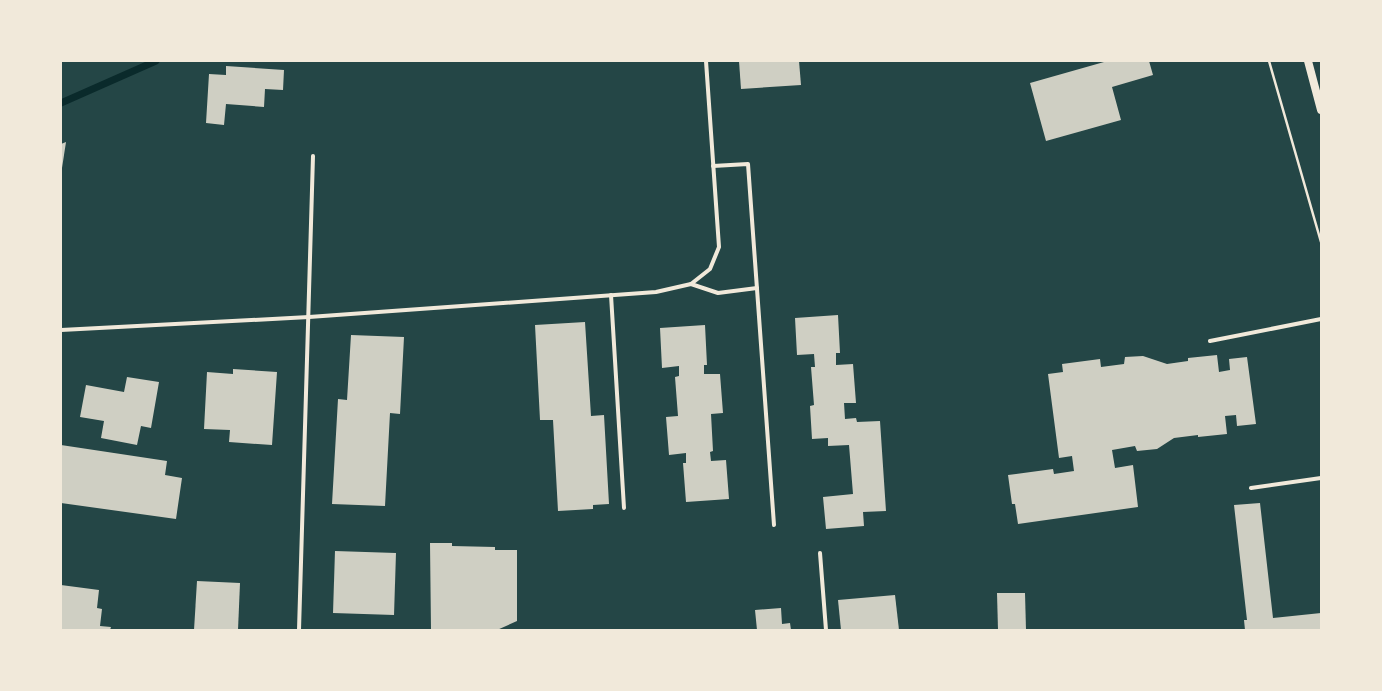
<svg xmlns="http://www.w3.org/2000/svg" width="1382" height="691" font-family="Helvetica,sans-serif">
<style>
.green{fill:#244646}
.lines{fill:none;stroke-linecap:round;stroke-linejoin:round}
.stream{stroke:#0a2a2b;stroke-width:7}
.building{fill:#cfcfc3}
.path{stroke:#f1e9da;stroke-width:2.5}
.minor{stroke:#f1e9da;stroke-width:4}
.secondary{stroke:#f1e9da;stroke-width:8}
</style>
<rect width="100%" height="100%" fill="#0f3d3e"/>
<!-- green -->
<rect class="green" x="61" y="61" width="1260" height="569"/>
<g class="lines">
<!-- stream -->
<path class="stream" d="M61 103 156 61"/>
</g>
<!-- building -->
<g class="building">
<path d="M739 61H799L801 85 741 89Z"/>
<path d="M1103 61H1149L1153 75 1112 87 1121 120 1046 141 1030 83 1104 62Z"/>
<path d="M226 66 284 70 283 90 265 89 264 107 226 104 224 125 206 123 209 74 226 75Z"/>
<path d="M66 142 62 168H61V144Z"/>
<path d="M838 315 840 353H836V365L853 364 856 403H844L845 419 856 418 857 422 880 421 886 511 863 512 864 526 826 529 823 497 853 494 849 445 828 446V438L812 439 810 406 814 405 811 367H815L814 354 797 355 795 318Z"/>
<path d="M585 322 591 416 604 415 609 504 593 505V509L558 511 553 420H540L535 325Z"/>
<path d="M705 325 707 365H704V374H720L723 413 711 414 713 451 710 452 711 461 726 460 729 499 686 502 683 463H686V453L669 455 666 417 678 416 675 377 679 376V366L662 368 660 328Z"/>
<path d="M351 335 404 337 400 414 390 413 385 506 332 504 338 399 347 400Z"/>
<path d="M1217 355 1219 372 1230 370 1229 359 1247 357 1256 424 1237 426 1236 415 1225 416 1227 434 1198 437V435L1174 438 1157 449 1137 451 1135 446 1112 450 1115 468 1133 465 1138 507 1018 524 1015 504H1012L1008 475 1053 469 1054 474 1074 471 1072 456 1059 458 1048 374 1063 372 1062 364 1100 359 1101 367 1124 364 1125 357 1143 356 1167 364 1188 361V358Z"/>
<path d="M233 369 277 372 272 445 229 442 230 430 204 429 207 372 233 374Z"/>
<path d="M127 377 159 382 151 428 141 426 137 445 101 438 104 421 80 417 86 385 124 392Z"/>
<path d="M61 445 167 461 165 475 182 478 176 519 61 503Z"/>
<path d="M1260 503 1273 618 1321 613V630H1245L1244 620H1247L1234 505Z"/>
<path d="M430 543H452V546L495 547V550H517V621L497 630H431Z"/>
<path d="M335 551 396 553 394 615 333 613Z"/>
<path d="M197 581 240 583 238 630H194Z"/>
<path d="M61 585 99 590 97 608 102 609 100 626 111 627 110 630H61Z"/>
<path d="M997 593H1025L1026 630H998Z"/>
<path d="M895 595 899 630H841L838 600Z"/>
<path d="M781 608 782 624 790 623 791 630H757L755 610Z"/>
</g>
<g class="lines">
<!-- path -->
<path class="path" d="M1269 61 1321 242"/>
<!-- minor -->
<g class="minor">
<path d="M713 166 748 164 774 525"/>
<path d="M691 284 718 293 757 288"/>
<path d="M611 295 624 508"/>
<path d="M61 330 309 317 656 292 691 284 710 269 719 247 706 61"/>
<path d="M1210 341 1321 319"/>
<path d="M1251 488 1321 478"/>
<path d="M820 553 826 630"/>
<path d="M299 630 313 156"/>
</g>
<!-- secondary -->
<path class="secondary" d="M1308 61 1321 110"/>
</g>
<!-- border -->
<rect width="1382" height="691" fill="none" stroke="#f1e9da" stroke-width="124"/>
</svg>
